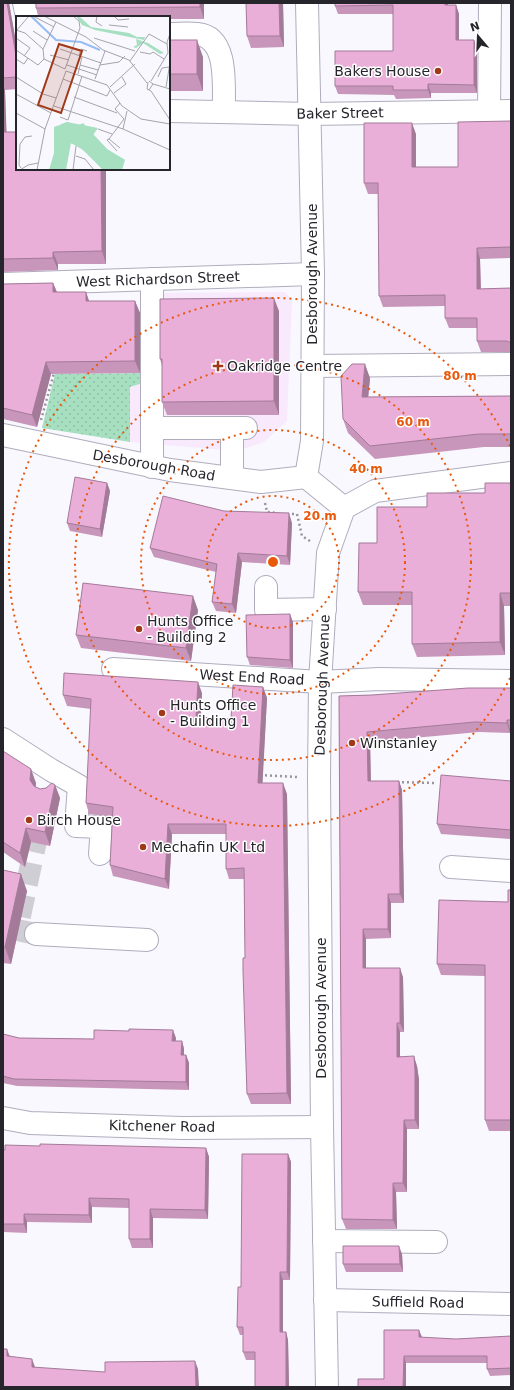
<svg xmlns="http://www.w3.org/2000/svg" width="514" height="1390" font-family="'DejaVu Sans',sans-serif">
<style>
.medical{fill:#f8e9fd}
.garden{fill:url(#garden-dots)}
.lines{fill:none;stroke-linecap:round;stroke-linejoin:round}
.minor-tunnel{stroke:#cfced5;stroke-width:22;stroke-dasharray:22 11;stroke-linecap:butt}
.minor-casing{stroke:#afadbd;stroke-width:24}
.path{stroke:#96959c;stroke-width:2.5;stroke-dasharray:2 3;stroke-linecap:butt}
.minor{stroke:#fff;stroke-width:22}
.wall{fill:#c896bb}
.shaded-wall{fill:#a37a98}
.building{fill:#e9afd9;stroke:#a37a98}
.ring{fill:none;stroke:#e8590c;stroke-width:2;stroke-dasharray:2 4}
.poi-dot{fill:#a03919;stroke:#fff;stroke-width:1.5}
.labels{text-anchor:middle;stroke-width:3;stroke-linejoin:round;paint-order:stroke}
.poi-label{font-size:14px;fill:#26252c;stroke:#fff;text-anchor:start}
.street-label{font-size:14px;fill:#26252c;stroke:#fff}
.inset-river{fill:none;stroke:#96bdf2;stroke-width:2}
.inset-road{fill:none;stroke:#a5a4ab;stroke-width:1}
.view{fill:#a03919;fill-opacity:0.15;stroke:#a03919;stroke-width:2}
.inset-edge{fill:none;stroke:#26252c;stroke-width:2}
.centre{fill:#e8590c;stroke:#fff;stroke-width:2}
.ring-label{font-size:12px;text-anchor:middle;font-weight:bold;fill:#e8590c;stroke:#fff;stroke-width:3;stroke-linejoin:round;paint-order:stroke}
</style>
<defs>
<pattern id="garden-dots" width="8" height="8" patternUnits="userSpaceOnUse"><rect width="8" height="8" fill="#a7dfc1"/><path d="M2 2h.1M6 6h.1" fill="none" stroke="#90bfa6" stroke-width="1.8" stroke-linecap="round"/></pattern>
</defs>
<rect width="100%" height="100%" fill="#f9f8ff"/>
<!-- medical -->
<path class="medical" d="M285 292 292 301 287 421 264 442 237 451 130 442V387L146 382 145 293Z"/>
<!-- garden -->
<path class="garden" d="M147 373 146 382 130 387V442L42 428 55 374Z"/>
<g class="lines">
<!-- minor-tunnel -->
<path class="minor-tunnel" d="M36 934 17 930 42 813"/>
<!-- minor casing -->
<g class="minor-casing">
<g id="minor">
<path d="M24 3 27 17"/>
<path d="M169 34C178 34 188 33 197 34 230 37 223 89 224 112"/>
<path d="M169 111 310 114 511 111"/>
<path d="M489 111 490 3"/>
<path d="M3 284 313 274"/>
<path d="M313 366 511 364"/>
<path d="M152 428H246"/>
<path d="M232 428V478"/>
<path d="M3 435 170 470 261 482 306 477"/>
<path d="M152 467V279"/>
<path d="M306 477 312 441 313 274 307 3"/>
<path d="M306 477 344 508"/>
<path d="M344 508 375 491 511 473"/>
<path d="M266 587V610L325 609"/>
<path d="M113 669 320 682 379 679 511 681"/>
<path d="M3 739 51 770 79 786 76 826 102 827 100 854"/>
<path d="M451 867 511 871"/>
<path d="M36 934 147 940"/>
<path d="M3 1118 30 1123 182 1128 322 1127"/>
<path d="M324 1241 436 1242"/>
<path d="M325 1300 511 1304"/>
<path d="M327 1387 322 1127 319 778 320 682 328 553 344 508"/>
</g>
</g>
<!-- path -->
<g class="path">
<path d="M41 420 54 373"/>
<path d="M265 503 267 512 278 513"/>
<path d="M287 514H297L302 536 310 541"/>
<path d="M260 775 297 777"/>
<path d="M397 782 435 783"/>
</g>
<!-- minor -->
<use href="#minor" class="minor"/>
</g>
<!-- wall -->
<g class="wall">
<path d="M3 3H9L17 48V89L5 90 6 132 106 169V264H58V270L3 272Z"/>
<path d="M36 3H204V19H169V17H39L36 8Z"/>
<path d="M283 3 284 47 251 48 247 36Z"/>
<path d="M335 3H448V5H456L459 14V40H474L477 48V93H431V98L396 99 394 95 338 94 335 86 393 51V14H338L335 6Z"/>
<path d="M169 40 203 57V91H169Z"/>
<path d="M511 121V258L480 259 481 289 511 288V352H481L477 341V328H449L445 318V306L383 307 379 296 378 194H368L364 183 416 134V167H458Z"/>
<path d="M53 283 57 292H86L89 301H135L140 313V373L51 374 37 427 3 419V284Z"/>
<path d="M279 311V415H167L162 402V366L160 359Z"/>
<path d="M370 378 368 397 511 396V447H484L375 459 348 433 343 419Z"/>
<path d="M107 483 110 491 102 537 70 531 67 523Z"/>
<path d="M511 483V606H504L505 655 417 657 412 644V605H363L358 592 377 543 427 507 485 493Z"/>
<path d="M292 523 290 565 242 562 236 613 216 611 212 602 216 572 154 557 150 548Z"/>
<path d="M198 610 191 661 81 648 76 635Z"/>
<path d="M293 622V668L250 665 247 657Z"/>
<path d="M263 687 267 698 262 783 287 794 291 1104H251L247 1094 244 879H229L226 869V834H172L169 889 113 876 110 865 112 817 89 814 86 803 91 709 67 706 63 695 202 693 201 717 231 719Z"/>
<path d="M511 688V729H510V733L479 732 370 742 371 781H399L402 790 404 903H391V938L366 939V968L403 977 404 1032H400V1056L417 1066 419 1080V1129H407V1192H396L397 1229H346L342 1219 339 696 372 695Z"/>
<path d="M3 751 36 783 35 787 40 789 46 788 55 785 60 798 50 846 31 842 25 867 3 852Z"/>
<path d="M511 781V839L441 834 437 824Z"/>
<path d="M3 870 27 891 11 964 3 963Z"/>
<path d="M511 890V1131H489L485 1120V976L441 975 437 964 508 902Z"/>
<path d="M3 1034 19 1038 94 1039 176 1038 175 1041H182L184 1049V1055H186L189 1063V1090L17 1086 3 1083Z"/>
<path d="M40 1146 206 1148 209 1157 208 1219 153 1218V1248H132L129 1239V1208L92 1207V1223L27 1222V1233L3 1232V1150Z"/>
<path d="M288 1154 291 1162 290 1280H283V1332H286L288 1340 289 1387H255V1360H246L243 1352V1335H240L237 1327 241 1287Z"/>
<path d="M402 1254 403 1272H346L343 1264Z"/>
<path d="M511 1336V1375L490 1376 487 1369V1363H406V1387H358L384 1379 422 1337V1338L456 1339Z"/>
</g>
<!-- shaded-wall -->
<g class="shaded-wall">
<path d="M7 3H9L17 48V61Z"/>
<path d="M200 3H204V19L200 7Z"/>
<path d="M279 3H283L284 47 280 36Z"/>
<path d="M445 3H448V14L445 5Z"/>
<path d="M456 5 459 14V48L456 40Z"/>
<path d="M197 40 203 57V91L197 74Z"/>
<path d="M474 40 477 48V93L474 85Z"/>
<path d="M428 84 431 93V98L428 90Z"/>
<path d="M3 85 5 90 7 144 3 134Z"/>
<path d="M412 123 416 134V178L412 167Z"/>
<path d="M101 169H106V264L102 251Z"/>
<path d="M477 248 480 259 481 300 477 289Z"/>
<path d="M53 252 58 264V270L53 258Z"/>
<path d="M53 283 58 295 53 292Z"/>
<path d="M86 292 90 304 86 301Z"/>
<path d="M274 298 279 311V415L274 401Z"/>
<path d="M135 301 140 313V373L135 361Z"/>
<path d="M46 362 51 374 37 427 32 415Z"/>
<path d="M365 364 370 378 367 410 362 397Z"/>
<path d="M107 483 110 491 102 537 100 529Z"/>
<path d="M289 513 292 523 290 565 287 556Z"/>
<path d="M238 553 242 562 236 613 232 604Z"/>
<path d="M500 593 504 606 505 655 500 642Z"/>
<path d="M193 596 198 610 191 661 186 648Z"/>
<path d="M290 614 293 622V668L290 660Z"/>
<path d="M198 682 202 693 200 727 196 717Z"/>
<path d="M263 687 267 698 262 794 258 783Z"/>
<path d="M507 720 510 729V733L507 723Z"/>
<path d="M367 732 370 742 371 790 368 781Z"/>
<path d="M31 769 36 783 35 794 30 780Z"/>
<path d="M399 781 402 790 404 903 400 894Z"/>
<path d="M283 783 287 794 291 1104 287 1093Z"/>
<path d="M55 785 60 798 50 846 45 832Z"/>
<path d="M168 824 172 834 169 889 165 879Z"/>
<path d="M26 828 31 842 25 867 20 853Z"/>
<path d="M21 874 27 891 11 964 5 947Z"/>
<path d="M388 894 391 903V938L388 929Z"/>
<path d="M363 929 366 939V978L363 968Z"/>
<path d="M400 968 403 977 404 1032 400 1023Z"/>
<path d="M397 1023 400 1032V1066L397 1057Z"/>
<path d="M173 1030 176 1038 175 1049 172 1041Z"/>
<path d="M182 1041 184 1049V1062L181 1055Z"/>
<path d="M186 1055 189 1063V1090L186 1082Z"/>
<path d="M414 1056 417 1066 419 1080V1129L415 1120Z"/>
<path d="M404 1120 407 1129V1192L403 1183Z"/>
<path d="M206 1148 209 1157 208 1219 205 1210Z"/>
<path d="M288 1154 291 1162 290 1280 287 1272Z"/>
<path d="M393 1183 396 1192 397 1229 393 1220Z"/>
<path d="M89 1198 92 1207V1223L89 1215Z"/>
<path d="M150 1209 153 1218V1248L150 1239Z"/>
<path d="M24 1214 27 1222V1233L24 1224Z"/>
<path d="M399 1246 402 1254 403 1272 400 1264Z"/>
<path d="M280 1272 283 1280V1340L280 1332Z"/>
<path d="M419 1330 422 1337V1344L419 1337Z"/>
<path d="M286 1332 288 1340 289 1387H286Z"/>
<path d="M7 1349 10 1357 7 1356Z"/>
<path d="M404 1356 406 1363V1387H403Z"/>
<path d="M32 1359 35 1367 34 1375 32 1367Z"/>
<path d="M195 1361 198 1369 199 1387H196Z"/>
</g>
<!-- building -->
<g class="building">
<path d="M3 3H7L17 61V77L3 78Z"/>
<path d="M36 3H200V7L36 8Z"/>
<path d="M246 3H279L280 36H247Z"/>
<path d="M335 3H445V5H456V40H474V85L428 84V90H393V86H335V51H393V5L335 6Z"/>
<rect x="169" y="40" width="28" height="34"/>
<path d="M511 121V247L477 248V289L511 288V343L507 341H477V318H445V295L379 296 378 183H364V123H412V167H458V122Z"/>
<path d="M3 132H17V169H101L102 251 53 252V258L3 259Z"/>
<path d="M53 283V292H86V301H135V361L46 362 32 415 3 408V284Z"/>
<path d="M274 298V401L162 402V359H160V299Z"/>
<path d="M352 364H365L362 397 511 396V434H479L370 446 343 419 341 376Z"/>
<path d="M75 477 107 483 100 529 67 523Z"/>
<path d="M485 483H511V593H500V642L412 644V592H358L359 543H377V507H427V493H485Z"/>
<path d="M163 496 224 511 289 513 287 556 238 553 232 604 212 602 217 564 150 548Z"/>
<path d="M83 583 193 596 186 648 76 635Z"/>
<path d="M290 614V660L247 657 246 615Z"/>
<path d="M64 673 198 682 196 717 231 719 233 685 263 687 258 783H283L287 1093 247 1094 243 971V958H245L244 868 226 869V824H168L165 879 110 865 113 807 86 803 91 699 63 695Z"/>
<path d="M468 688H511V720H507V723L475 722 367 732 368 781H399L400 894H388V929H363V968H400V1023H397V1057L414 1056 415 1071V1120H404L403 1183H393V1220L342 1219 339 696 372 695Z"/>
<path d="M3 751 31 769 30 780 34 786 40 789 46 788 52 783 55 785 45 832 26 828 20 853 3 842Z"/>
<path d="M441 775 511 781V830L437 824Z"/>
<path d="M3 870 21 874 5 947H3Z"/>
<path d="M508 890H511V1120H485V965L437 964 439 900 508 902Z"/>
<path d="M129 1029 173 1030 172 1041H182L181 1055H186V1082L14 1079 3 1076V1034L19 1038 94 1039V1030L129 1031Z"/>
<path d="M40 1144 206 1148 205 1210 150 1209V1239H129V1199L89 1198V1215L24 1214V1224H3V1150H5V1145L40 1146Z"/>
<path d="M242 1154H288L287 1272H280V1332H286V1387H255V1352H243V1327H237L238 1287H241Z"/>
<path d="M343 1246H399L400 1264H343Z"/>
<path d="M384 1330H419V1337L456 1339 511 1336V1368L487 1369V1356H404L403 1387H358V1379H384Z"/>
<path d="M3 1349H7V1356L32 1359V1367L105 1372V1362L195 1361 196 1387H3Z"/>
</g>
<!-- distance rings -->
<g class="ring">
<circle cx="273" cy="562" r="66"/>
<circle cx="273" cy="562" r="132"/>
<circle cx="273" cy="562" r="198"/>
<path d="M510 678A264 264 0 1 1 510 446"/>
</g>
<!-- markers -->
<g class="poi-dot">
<circle cx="438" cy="71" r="4"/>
<path d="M216 360h4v4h4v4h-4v4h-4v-4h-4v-4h4z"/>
<circle cx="139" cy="629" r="4"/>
<circle cx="162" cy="713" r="4"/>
<circle cx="352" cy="743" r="4"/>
<circle cx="29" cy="820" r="4"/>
<circle cx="143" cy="847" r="4"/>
</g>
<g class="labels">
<!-- poi labels -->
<g class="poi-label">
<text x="430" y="76" text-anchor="end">Bakers House</text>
<text x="227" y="371">Oakridge Centre</text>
<text x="147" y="626">Hunts Office<tspan x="147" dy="16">- Building 2</tspan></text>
<text x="170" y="710">Hunts Office<tspan x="170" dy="16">- Building 1</tspan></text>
<text x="360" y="748">Winstanley</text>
<text x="37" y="825">Birch House</text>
<text x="151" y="852">Mechafin UK Ltd</text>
</g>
<!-- street labels -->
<g class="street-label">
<text transform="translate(340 113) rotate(-1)" y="5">Baker Street</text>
<text transform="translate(312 274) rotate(-90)" y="5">Desborough Avenue</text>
<text transform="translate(158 279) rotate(-2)" y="5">West Richardson Street</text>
<text transform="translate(154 465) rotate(10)" y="5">Desborough Road</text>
<text transform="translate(252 677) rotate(3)" y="5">West End Road</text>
<text transform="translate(322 685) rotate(-88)" y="5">Desborough Avenue</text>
<text transform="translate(321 1008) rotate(-90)" y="5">Desborough Avenue</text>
<text transform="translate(162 1126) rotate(1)" y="5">Kitchener Road</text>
<text transform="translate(418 1302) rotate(1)" y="5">Suffield Road</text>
</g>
</g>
<!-- overview -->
<g transform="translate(16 16)">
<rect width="154" height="154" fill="#f9f8ff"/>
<path d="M60 0 64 1 75 11 113 17 121 21H129L128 24 79 14 66 9ZM120 23 132 27 148 37 144 38 127 27 120 32 117 31 121 29ZM51 106 61 110 67 107 91 133 109 144 87 154 74 138 55 127 50 154H33L38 137V112Z" fill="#a7dfc1"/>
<path d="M51 106 82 112 77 119 92 134 109 144 106 154H87L64 131 59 128 43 126 49 109H44L38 113V111Z" fill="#a7dfc1"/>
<path class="inset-river" d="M15 0 40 24 65 26 84 34"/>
<path class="inset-road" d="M17 0 38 11M28 0 70 21 87 34 113 44 131 67M81 0 80 6 86 10M98 0 102 4 113 3M93 9 112 11M0 14 9 17 27 33M0 15 13 0M17 15 31 24M0 22 14 32 8 40M78 22 119 35M44 33 85 47M0 34 22 49 28 43M124 36 134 38 137 36 148 43M34 39 53 44M63 40 65 33 71 35M0 43 8 48 12 42M28 43 27 33 40 6M28 43 49 53M114 45 133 18 151 28M51 49 81 59M64 49 82 54M84 49 103 46 109 40M49 53 64 12 63 5 57 0M50 55 91 69 106 90 125 103 154 108M62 58 66 41M0 61 27 78 40 82M142 61 146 52 153 51M47 63 91 80 94 74M79 63 89 35M133 65 137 68 133 74M135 65 152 37 151 26 154 18M132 66 131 73 135 75 154 104M137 68 154 73M94 71 119 48M150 71 154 47M98 77 110 68 106 61M0 78 35 97M58 81 101 97M104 87 99 93 108 103 93 123 104 132M38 90 107 113 154 134M0 97 29 113M44 101 52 104 66 60M82 113 96 118M107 113 111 95M93 123 91 124 101 135M60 140 69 143 78 154M5 152 3 149 4 128 9 121 16 120M4 154 12 149 22 147M21 154 29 113 50 55M57 154 60 130"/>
<path class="view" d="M43 28 66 35 45 97 22 89Z"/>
<rect width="154" height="154" class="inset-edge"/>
</g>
<circle cx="273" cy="562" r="6" class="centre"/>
<g class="ring-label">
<text x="460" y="380">80 m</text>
<text x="413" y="426">60 m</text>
<text x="366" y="473">40 m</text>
<text x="320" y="520">20 m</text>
</g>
<!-- border -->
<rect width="514" height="1390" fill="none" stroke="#26252c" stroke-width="8"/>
<!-- north arrow -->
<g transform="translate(478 36) rotate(341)" stroke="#ffffff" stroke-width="3" paint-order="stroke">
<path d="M0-3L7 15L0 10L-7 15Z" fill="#26252c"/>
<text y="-6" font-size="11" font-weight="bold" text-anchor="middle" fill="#26252c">N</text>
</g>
</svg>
